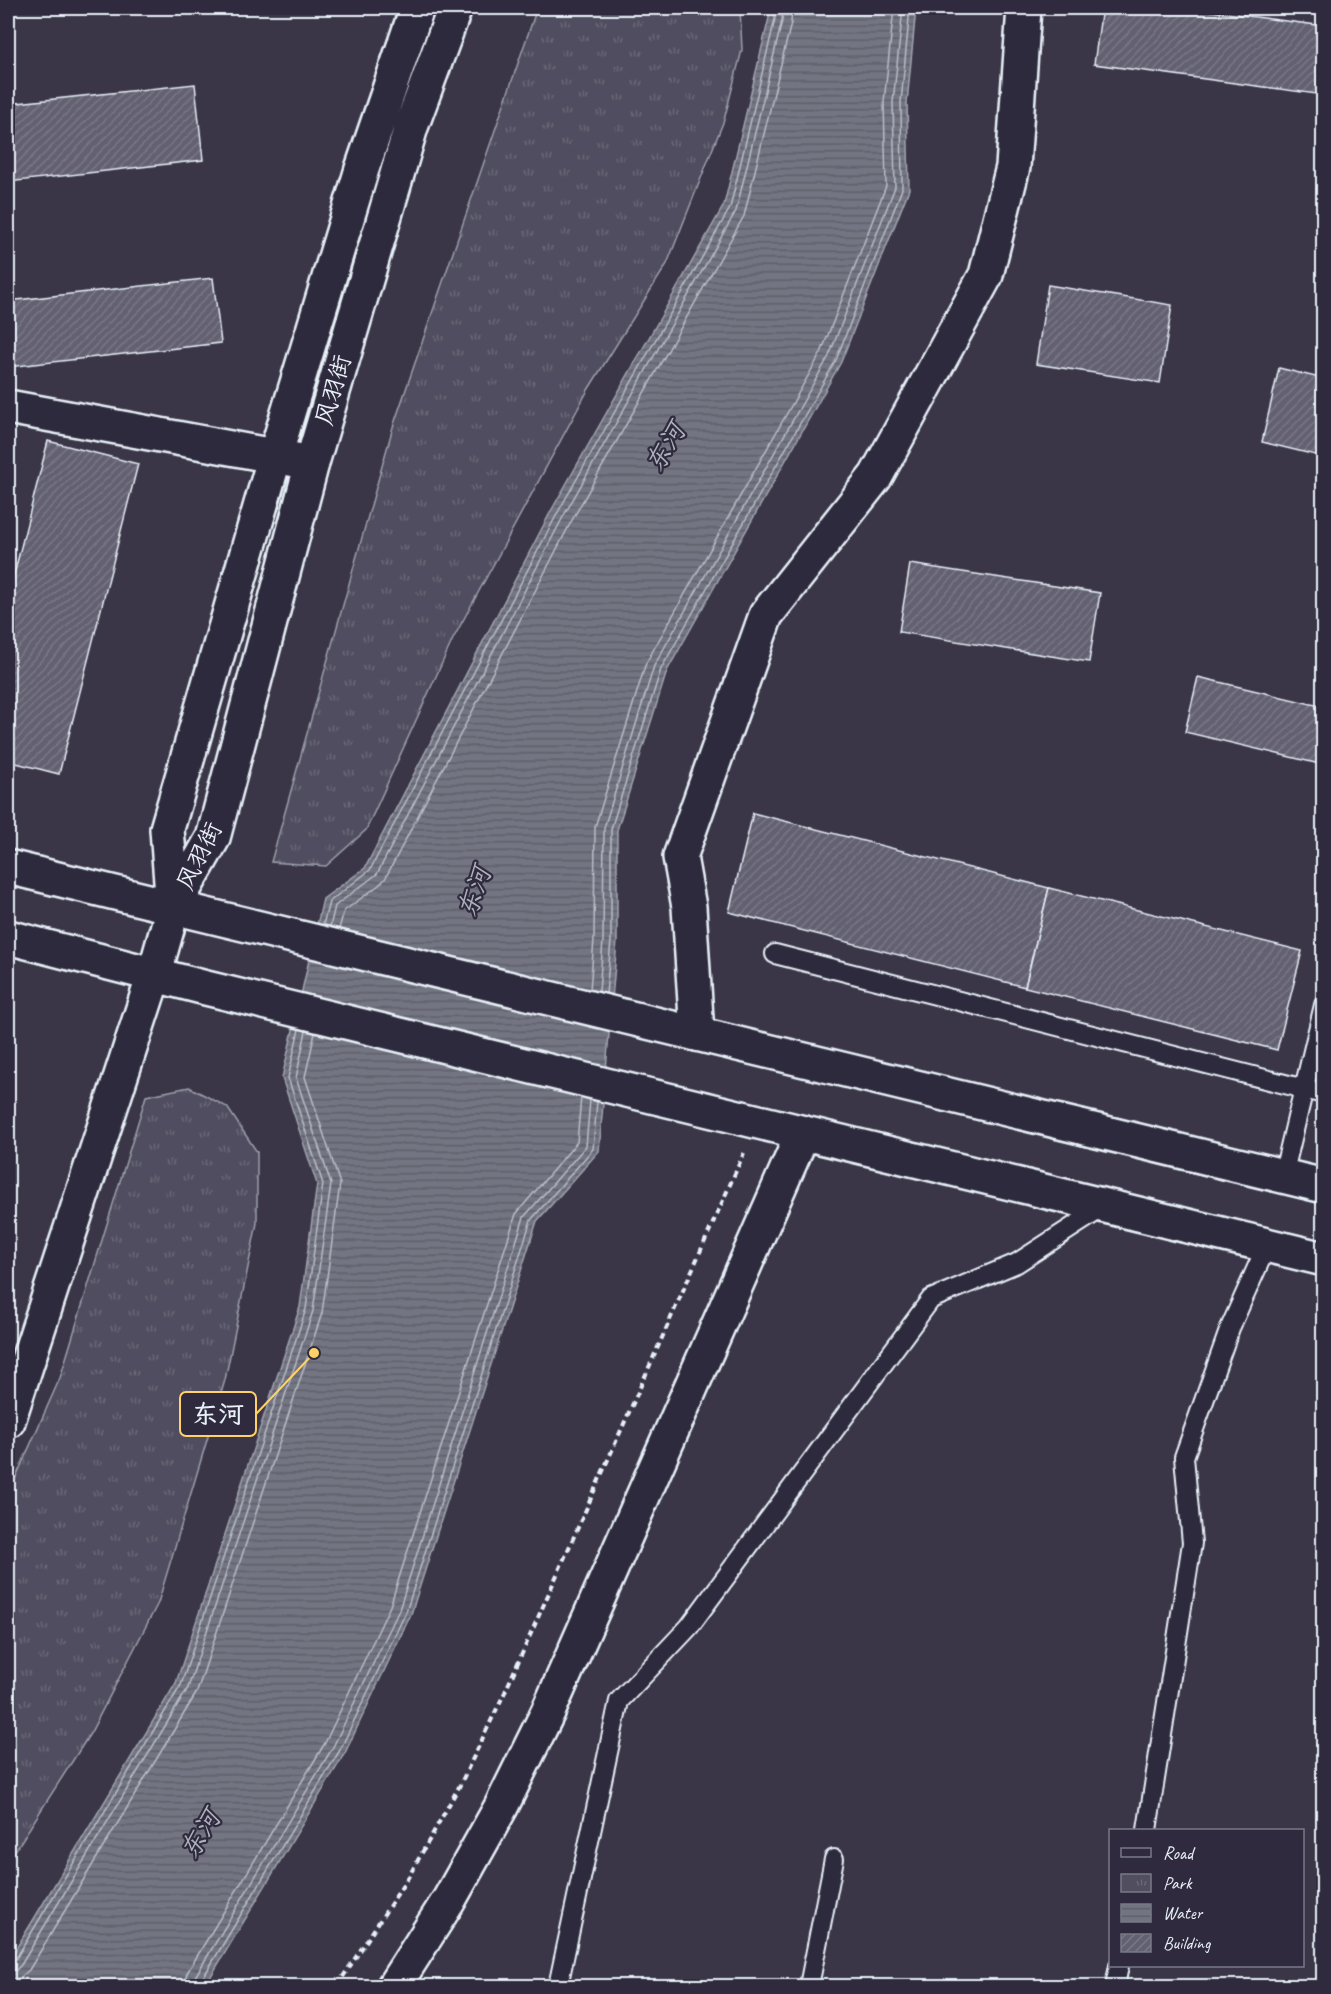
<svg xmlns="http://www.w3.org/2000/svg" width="1331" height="1994" font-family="Caveat,'LXGW WenKai TC',sans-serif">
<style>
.park{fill:url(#park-tufts);stroke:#9ca0ac;stroke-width:1.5}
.water{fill:url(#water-rules);stroke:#a2a6b1;stroke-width:1.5}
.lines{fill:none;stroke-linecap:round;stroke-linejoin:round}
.shore{stroke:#b9bfc9;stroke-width:1.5}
.building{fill:url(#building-hatch);stroke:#e8f1f8;stroke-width:1.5}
.service-casing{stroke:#e8f1f8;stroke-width:22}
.minor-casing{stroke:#e8f1f8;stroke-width:38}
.tertiary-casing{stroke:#e8f1f8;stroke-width:38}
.path{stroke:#e8f1f8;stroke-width:4;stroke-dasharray:6 4.5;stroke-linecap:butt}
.service{stroke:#2f2a3d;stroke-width:18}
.minor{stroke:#2f2a3d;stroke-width:33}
.tertiary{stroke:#2f2a3d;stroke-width:33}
.labels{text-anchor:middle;stroke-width:4.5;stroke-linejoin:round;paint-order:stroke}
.street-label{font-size:24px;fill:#e8f1f8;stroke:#2f2a3d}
.water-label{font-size:26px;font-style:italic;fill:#aeb2bd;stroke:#2f2a3d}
.leader{fill:none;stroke:#ffd166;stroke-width:2}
.callout-dot{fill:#ffd166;stroke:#2f2a3d;stroke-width:2}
.callout{fill:#2f2a3d;stroke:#ffd166;stroke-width:2}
.callout-label{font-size:26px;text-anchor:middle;font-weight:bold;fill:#e8f1f8}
</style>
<defs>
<pattern id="park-tufts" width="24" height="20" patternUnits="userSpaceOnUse" patternTransform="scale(1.5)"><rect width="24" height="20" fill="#504e5f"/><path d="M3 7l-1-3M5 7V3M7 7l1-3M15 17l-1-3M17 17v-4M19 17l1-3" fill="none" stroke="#696877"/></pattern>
<pattern id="water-rules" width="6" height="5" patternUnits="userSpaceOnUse" patternTransform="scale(1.5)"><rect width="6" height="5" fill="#737482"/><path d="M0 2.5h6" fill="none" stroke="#5f6069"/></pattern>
<pattern id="building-hatch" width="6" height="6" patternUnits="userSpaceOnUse" patternTransform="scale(1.5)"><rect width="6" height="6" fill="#636171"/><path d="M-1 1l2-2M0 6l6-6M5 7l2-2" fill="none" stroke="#797886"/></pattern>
</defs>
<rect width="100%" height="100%" fill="#3a3648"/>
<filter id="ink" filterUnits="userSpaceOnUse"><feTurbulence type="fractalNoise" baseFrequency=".0167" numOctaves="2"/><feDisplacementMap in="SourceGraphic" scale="12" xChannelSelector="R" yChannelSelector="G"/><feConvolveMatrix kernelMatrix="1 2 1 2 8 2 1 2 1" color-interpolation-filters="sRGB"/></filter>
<g filter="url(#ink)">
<!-- park -->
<g class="park">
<path d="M537 8H740L742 50 724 120 667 264 588 390 453 639 366 830 326 866 271 862 393 427Z"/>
<path d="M189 1087 227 1107 257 1152V1223L225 1380 158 1603 91 1732 8 1862V1495L60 1378 146 1096Z"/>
</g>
<!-- water -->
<path class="water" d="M769 8H916L907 103 909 189 841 362 667 671 617 830V941L599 1151 537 1221 411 1614 345 1753 205 1986H8V1962L176 1683 300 1307 317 1184 282 1078 323 899 365 868 551 511 724 205 769 18Z"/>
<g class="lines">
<!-- shore -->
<g class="shore">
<path d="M323 925 329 902 370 870 557 514 730 208 775 19V8"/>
<path d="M330 927 335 906 377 874 563 517 736 211 782 21 783 8"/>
<path d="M339 929 344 911 379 885 385 879 571 522 744 216 791 23 792 8"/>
<path d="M590 990 594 940 595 827 646 663 821 353 886 186 884 102 894 8"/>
<path d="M599 992 603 941 604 828 654 666 829 356 895 187 893 102 903 8"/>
<path d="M606 994 611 941V829L661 669 836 360 902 189 901 102 910 8"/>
<path d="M8 1964 15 1960 181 1685 306 1309 323 1184 288 1078 299 1029"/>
<path d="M8 1971 16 1970 21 1965 188 1688 313 1311 331 1184 296 1078 306 1031"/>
<path d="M8 1980 20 1978 29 1970 197 1692 322 1313 340 1184 305 1077 315 1033"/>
<path d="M184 1986 187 1973 325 1743 390 1606 516 1214 577 1142 581 1097"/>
<path d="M193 1986 195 1977 333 1747 399 1610 524 1217 586 1146 590 1100"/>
<path d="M200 1986 201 1981 340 1750 406 1612 531 1220 593 1149 597 1101"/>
</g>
</g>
<!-- building -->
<g class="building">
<path d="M1102 8H1188L1324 26V95L1094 64Z"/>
<path d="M195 84 203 160 8 182V104Z"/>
<path d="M213 278 221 343 8 367V301Z"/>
<path d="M1048 285 1172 305 1160 383 1036 364Z"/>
<path d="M1279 368 1324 379V457L1262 442Z"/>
<path d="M48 441 138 464 59 774 8 761V598Z"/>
<path d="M910 564 1100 593 1089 662 899 632Z"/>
<path d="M1198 677 1324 707V765L1185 732Z"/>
<path d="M753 813 1049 888 1025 987 729 912Z"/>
<path d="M1049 888 1302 951 1277 1050 1025 987Z"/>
</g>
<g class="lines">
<!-- service casing -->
<g class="service-casing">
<g id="service">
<path d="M775 954 1324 1094"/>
<path d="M1283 1176 1324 1005"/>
<path d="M1147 1830 1192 1543 1184 1457 1230 1328 1267 1245"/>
<path d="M558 1986 619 1701 689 1627 931 1299 1017 1263 1105 1206"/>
<path d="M809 1986 834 1859"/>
<path d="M1115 1986 1119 1966"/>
</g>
</g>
<!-- minor casing -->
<g class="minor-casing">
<g id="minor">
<path d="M8 407 312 463"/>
<path d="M697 1034 689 907 680 857 766 615 876 476 986 275 1013 167 1024 8"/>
</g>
</g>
<!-- tertiary casing -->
<g class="tertiary-casing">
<g id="tertiary">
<path d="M417 8 362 169 275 456 167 829 173 908 213 838 312 463 411 127 455 8"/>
<path d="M8 867 1324 1186"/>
<path d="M8 937 206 988 1324 1259"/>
<path d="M8 1421 154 975 173 908"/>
<path d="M394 1986 449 1900 501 1807 548 1712 803 1133"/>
</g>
</g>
<!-- path -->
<path class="path" d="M337 1986 409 1876 460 1785 505 1692 744 1153"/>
<!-- service -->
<use href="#service" class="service"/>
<!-- minor -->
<use href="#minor" class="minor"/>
<!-- tertiary -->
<use href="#tertiary" class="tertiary"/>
</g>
</g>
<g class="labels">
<!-- street labels -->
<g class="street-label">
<text transform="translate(333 390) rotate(-74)" y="8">风羽街</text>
<text transform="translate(199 856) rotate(-64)" y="8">风羽街</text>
</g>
<!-- water labels -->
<g class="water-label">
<text transform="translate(665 447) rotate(-59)" y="9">东河</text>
<text transform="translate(474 892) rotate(-71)" y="9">东河</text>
<text transform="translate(200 1834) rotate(-59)" y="9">东河</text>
</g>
</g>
<!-- callouts -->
<path class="leader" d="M314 1353L256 1414"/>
<circle class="callout-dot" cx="314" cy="1353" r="6"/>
<rect class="callout" x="180" y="1392" width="76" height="44" rx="6"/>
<g class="callout-label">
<text x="218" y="1423">东河</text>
</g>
<!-- margin -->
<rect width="1331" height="1994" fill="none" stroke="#2f2a3d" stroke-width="30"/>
<rect x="15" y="15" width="1301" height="1964" fill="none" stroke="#e8f1f8" stroke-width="2" filter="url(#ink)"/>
<!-- legend -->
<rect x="1109" y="1829" width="195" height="138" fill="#2f2a3d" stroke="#797a88" stroke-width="1.5"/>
<rect x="1121" y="1848" width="30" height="9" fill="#2f2a3d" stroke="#797a88" stroke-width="1.5"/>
<text x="1163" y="1859" font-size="18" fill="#e8f1f8">Road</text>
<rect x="1121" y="1874" width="30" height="18" fill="url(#park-tufts)" stroke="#797a88" stroke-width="1.5"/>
<text x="1163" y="1889" font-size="18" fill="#e8f1f8">Park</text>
<rect x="1121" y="1904" width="30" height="18" fill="url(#water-rules)" stroke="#797a88" stroke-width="1.5"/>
<text x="1163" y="1919" font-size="18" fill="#e8f1f8">Water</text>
<rect x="1121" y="1934" width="30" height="18" fill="url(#building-hatch)" stroke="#797a88" stroke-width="1.5"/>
<text x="1163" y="1949" font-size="18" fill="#e8f1f8">Building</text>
</svg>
